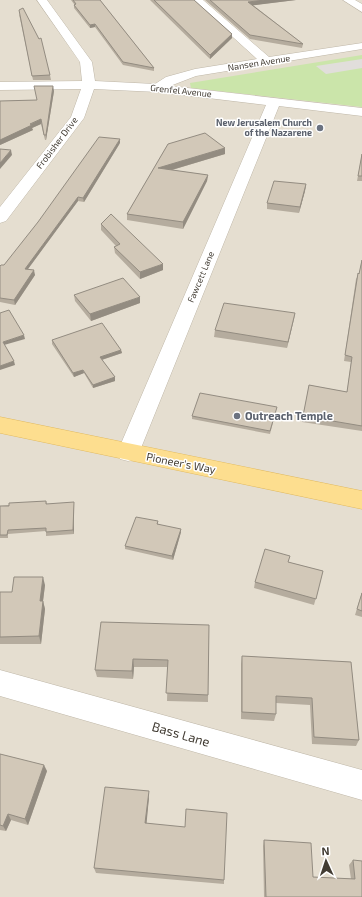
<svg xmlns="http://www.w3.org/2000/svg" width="362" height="897" font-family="'Exo 2',sans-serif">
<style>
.residential{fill:#e5ded0}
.green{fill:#cbe5aa}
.parking{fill:#e1dedb}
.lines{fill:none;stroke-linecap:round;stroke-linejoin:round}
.minor-casing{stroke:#bfb7a8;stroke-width:1}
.major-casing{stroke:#e1ba60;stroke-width:1}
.minor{fill:#fff;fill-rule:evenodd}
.major{fill:#fdde8f;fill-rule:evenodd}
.wall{fill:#b5ac9e}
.shaded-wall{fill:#938c81}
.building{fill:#d2c8b8;stroke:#938c81}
.worship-dot{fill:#6b7280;stroke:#fff;stroke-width:1.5}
.labels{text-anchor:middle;stroke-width:3;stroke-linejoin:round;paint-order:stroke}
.far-street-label{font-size:9px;fill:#423c33;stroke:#fff}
.far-worship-label{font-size:9px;font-weight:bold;fill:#5b616d;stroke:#fff;text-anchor:end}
.worship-label{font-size:11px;font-weight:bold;fill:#5b616d;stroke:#fff;text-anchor:start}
.street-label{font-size:11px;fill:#423c33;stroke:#fff}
.near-street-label{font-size:13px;fill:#423c33;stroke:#fff}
</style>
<rect width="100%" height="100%" fill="#f1ece2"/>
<!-- residential -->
<rect class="residential" x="0" y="0" width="362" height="897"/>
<!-- green -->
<path class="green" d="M362 55V107L191 88 190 83Z"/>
<!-- parking -->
<path class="parking" d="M362 59V68L326 74 316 66Z"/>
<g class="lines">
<!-- minor casing -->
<g class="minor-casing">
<g id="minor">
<path d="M37 0H47L92 62 95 81 155 84 166 77 195 69 257 59 192 0H203L269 57 362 43V49L196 76 170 86 362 108V116L279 106 139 453 136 459 128 461 120 459 117 453 266 105 158 92 94 89 84 118 6 221 0 223V207L71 117 81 89 0 90V82L82 81 80 62Z"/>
<path d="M343 0H355L362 4V12Z"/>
<path d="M0 670 362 770V800L0 696Z"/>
</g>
</g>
<!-- major casing -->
<g class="major-casing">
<path id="major" d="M0 417 362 491V509L0 433Z"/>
</g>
<!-- minor -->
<use href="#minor" class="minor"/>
<!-- major -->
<use href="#major" class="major"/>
</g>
<!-- wall -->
<g class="wall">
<path d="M71 0H100L154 68V71L123 65 95 27 90 28 74 8V4Z"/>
<path d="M150 0H194L232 34V38L210 59Z"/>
<path d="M205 0H296L253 5 303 44 302 48 250 39Z"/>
<path d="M19 14 39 39 50 75 51 80H33Z"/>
<path d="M54 91 46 140H45L41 124 32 128 33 130 0 145V101L37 100Z"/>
<path d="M120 143 84 202 78 201 28 269 35 275 15 305 0 302V266L4 265Z"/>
<path d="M168 144 225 148V154L172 170 208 175 207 181 183 229 127 220V214Z"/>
<path d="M362 154V181H357Z"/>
<path d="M306 184 305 191 299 213 267 209V203Z"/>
<path d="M101 224 163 270 140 279 115 253 114 247 116 246 101 230Z"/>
<path d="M362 260V431L302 422 309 385 347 392 351 362 344 361 356 279 359 274Z"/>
<path d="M74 295 140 303 91 321 75 301Z"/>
<path d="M295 313 287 348 214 337 215 330Z"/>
<path d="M52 340 121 350 122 353 102 360 115 377V381L93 388 84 373 74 377 52 344Z"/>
<path d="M276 411 270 434 192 419V416Z"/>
<path d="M46 501 47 504 74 505V534L46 536V531L8 534V538H0V506Z"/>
<path d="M158 521V524L181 532 173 560 125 549V546Z"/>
<path d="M288 562 323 571 314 605 254 588 255 582Z"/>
<path d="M45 585 43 601 45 609 41 644H0V592H12Z"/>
<path d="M362 592V617L355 615Z"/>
<path d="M209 625 208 702 167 701 168 667H134L133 679 97 677 95 670Z"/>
<path d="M242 656 351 662 359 740 356 746 312 744 310 705 276 703V714L274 721 241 719V664Z"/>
<path d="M0 754 47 771 28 825 11 820 6 831 0 830Z"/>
<path d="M149 797 146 824 224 880V884L96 873 94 868Z"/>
<path d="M264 840 313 877 351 879 349 865 353 860 362 897H264L263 846Z"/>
</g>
<!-- shaded-wall -->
<g class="shaded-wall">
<path d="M265 0H296L248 6V2Z"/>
<path d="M95 24V27L90 28V25Z"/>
<path d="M232 34V38L210 59V55Z"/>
<path d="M53 86 54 91 46 140V135Z"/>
<path d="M41 119V124L32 128 33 130 0 145V140Z"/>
<path d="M120 139V143L84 202 83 198Z"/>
<path d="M225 148V154L158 174V168Z"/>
<path d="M11 150 12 155 0 169V163Z"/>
<path d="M208 175 207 181 183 229V222Z"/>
<path d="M306 184 305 191 299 213 300 207Z"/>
<path d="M78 197V201L25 273V269Z"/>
<path d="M163 264V270L140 279V272Z"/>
<path d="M34 270 35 275 15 305 14 300Z"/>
<path d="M140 297V303L91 321 90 314Z"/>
<path d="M295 313 294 319 287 348 288 342Z"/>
<path d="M24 335 25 339 4 345 3 342Z"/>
<path d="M121 350 122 353 101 360 100 357Z"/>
<path d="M14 361 15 365 0 370V366Z"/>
<path d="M83 370 84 373 74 377 73 373Z"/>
<path d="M115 377V381L93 388V385Z"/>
<path d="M74 502V534L73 530Z"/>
<path d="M181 529V532L173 560 172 556Z"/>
<path d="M43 577 45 585 42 609 40 601Z"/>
<path d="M43 601 45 609 41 644 39 636Z"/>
<path d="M133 659 134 667 133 679 132 671Z"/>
<path d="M44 765 47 771 28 825 25 819Z"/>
<path d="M149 791V797L146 829 145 823Z"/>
<path d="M8 814 11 820 6 831 3 826Z"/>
</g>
<!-- building -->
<g class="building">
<path d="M73 0H100L154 68 123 62 95 24 90 25 74 5 76 4Z"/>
<path d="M154 0H194L232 34 210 55Z"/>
<path d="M210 0H265L248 2 303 44 250 35Z"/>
<path d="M23 8 39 39 41 38 50 75 32 76 19 10Z"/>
<path d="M34 86H53L46 135H44L41 119 30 124 32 125 0 140V101L37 100Z"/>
<path d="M205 133 225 148 158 168 208 175 183 222 127 214 168 144Z"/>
<path d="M99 137 120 139 83 198 78 197 25 269 34 270 14 300 0 298V266L1 265H4L38 222Z"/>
<path d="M0 149 11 150 0 163Z"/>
<path d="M362 154V176H358Z"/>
<path d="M274 181 306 184 300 207 267 203Z"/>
<path d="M111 214 163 264 140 272 114 247 120 244 101 224Z"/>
<path d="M362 260V426L303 416 309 385 347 392 352 357 345 355 358 273 359 274Z"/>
<path d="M123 278 140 297 90 314 74 295Z"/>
<path d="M224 303 295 313 288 342 215 330Z"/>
<path d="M9 310 24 335 3 342 14 361 0 366V313Z"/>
<path d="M102 323 121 350 100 357 115 377 93 385 83 370 73 373 52 340Z"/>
<path d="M200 393 277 407 270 431 192 416Z"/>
<path d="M46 501V504L74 502 73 530 46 532V528L8 530 7 535H0V506H9V503Z"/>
<path d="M136 517 158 521 157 524 181 529 172 556 125 546Z"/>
<path d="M265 549 290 556 288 562 323 571 316 599 255 582Z"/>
<path d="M14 577H43L40 601H43L39 636 0 637V592H12Z"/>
<path d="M362 593V611L357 609Z"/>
<path d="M101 622 209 625 208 695 166 693 168 660 133 659 132 671 95 670Z"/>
<path d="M242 656 351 662 359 740 314 737 312 698 276 696V714L242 712Z"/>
<path d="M0 754 44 765 25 819 8 814 3 826 0 825Z"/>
<path d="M105 787 149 791 145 823 185 827 186 809 227 813 224 880 94 868Z"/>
<path d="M264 840 311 843 313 877 355 879 353 860 362 861V897H266Z"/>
</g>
<!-- markers -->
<g class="worship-dot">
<circle cx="320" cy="128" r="4"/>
<circle cx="237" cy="416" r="4"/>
</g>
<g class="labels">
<!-- far-street labels -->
<g class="far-street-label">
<text transform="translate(259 63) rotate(-9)" y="3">Nansen Avenue</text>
<text transform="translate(181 91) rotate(6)" y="3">Grenfel Avenue</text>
<text transform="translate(57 143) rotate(-53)" y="3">Frobisher Drive</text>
<text transform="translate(201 277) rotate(-67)" y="3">Fawcett Lane</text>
</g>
<!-- far-worship labels -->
<g class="far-worship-label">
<text x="312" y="126">New Jerusalem Church<tspan x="312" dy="10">of the Nazarene</tspan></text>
</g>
<!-- worship labels -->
<g class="worship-label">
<text x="245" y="420">Outreach Temple</text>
</g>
<!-- street labels -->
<g class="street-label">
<text transform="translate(181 463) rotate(11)" y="4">Pioneer's Way</text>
</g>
<!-- near-street labels -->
<g class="near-street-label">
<text transform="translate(181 734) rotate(16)" y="5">Bass Lane</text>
</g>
</g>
<!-- north arrow -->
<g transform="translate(326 861) rotate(357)" stroke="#ffffff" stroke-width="3" paint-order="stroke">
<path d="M0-3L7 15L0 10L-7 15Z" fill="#423c33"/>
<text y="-6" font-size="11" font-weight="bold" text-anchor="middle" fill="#423c33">N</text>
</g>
</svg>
